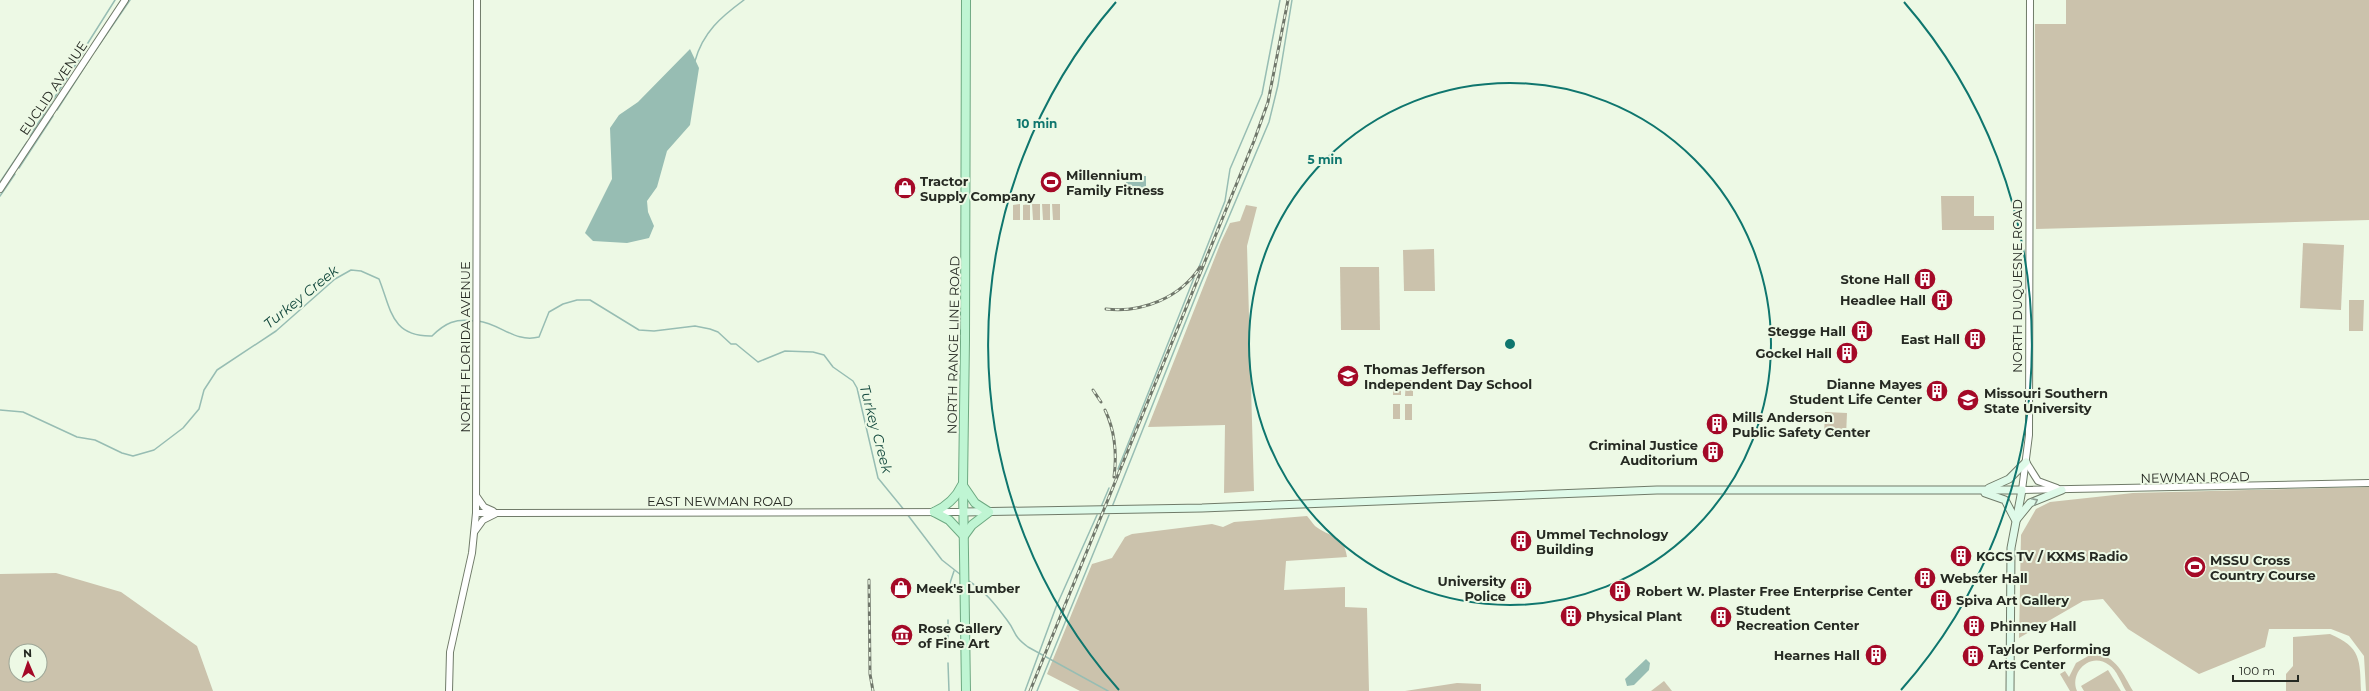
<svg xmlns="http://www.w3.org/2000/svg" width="2369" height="691" font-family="Montserrat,sans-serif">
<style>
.green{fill:#cbc2ac;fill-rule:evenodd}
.water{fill:#97bdb3}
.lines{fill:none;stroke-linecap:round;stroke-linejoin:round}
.stream{stroke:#97bdb3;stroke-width:1.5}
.tertiary-casing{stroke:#707b69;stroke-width:8}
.secondary-casing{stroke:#707b69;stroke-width:9}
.primary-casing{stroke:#6ea982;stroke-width:10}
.tertiary{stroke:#fff;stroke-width:6}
.secondary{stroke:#dffae9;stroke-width:7}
.primary{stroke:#bff5d3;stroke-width:8}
.rail-casing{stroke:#70776b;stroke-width:3}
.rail{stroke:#edf9e5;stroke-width:1.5;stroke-dasharray:4.5;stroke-linecap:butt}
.oneway{stroke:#8c9c90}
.ring{fill:none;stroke:#0f766e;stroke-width:2}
.labels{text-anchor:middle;stroke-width:4;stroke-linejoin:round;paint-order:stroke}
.street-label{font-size:13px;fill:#262a23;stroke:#edf9e5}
.poi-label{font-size:13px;font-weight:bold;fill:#262a23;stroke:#edf9e5;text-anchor:start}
.water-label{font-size:14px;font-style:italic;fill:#11473c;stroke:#edf9e5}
.centre{fill:#0f766e;stroke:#edf9e5;stroke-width:2}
.ring-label{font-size:12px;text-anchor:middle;font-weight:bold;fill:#0f766e;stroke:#edf9e5;stroke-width:4;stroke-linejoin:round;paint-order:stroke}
</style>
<rect width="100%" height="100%" fill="#edf9e5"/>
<!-- green -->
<g class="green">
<path d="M2066 0H2369V220L2036 229 2035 24H2066Z"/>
<path d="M1941 196H1974V216H1994V230H1942Z"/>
<path d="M1020 204V220H1013V205Z"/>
<path d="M1030 204V220H1023V205Z"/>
<path d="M1032 204H1040V220H1033Z"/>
<path d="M1042 204H1050V220H1043Z"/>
<path d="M1052 204H1060V220H1053Z"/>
<path d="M1246 205 1257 207 1247 246 1254 491 1224 493 1225 425 1148 427 1221 242 1230 223 1240 221Z"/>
<path d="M2303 243 2344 245 2341 310 2300 308Z"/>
<path d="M1434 249 1435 291H1404L1403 250Z"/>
<path d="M1340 267H1379L1380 330H1341Z"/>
<path d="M2349 300H2364L2363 331H2349Z"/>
<path d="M1394 380H1401V395H1393Z"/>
<path d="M1406 380H1413V396H1405Z"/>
<rect x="1393" y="404" width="7" height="15"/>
<rect x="1405" y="404" width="7" height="16"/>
<path d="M1825 412 1847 413 1846 436 1824 435Z"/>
<path d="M2369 487V691H2366L2364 656 2349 636 2331 629H2269L2265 647 2199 674 2128 629 2103 599 2083 601 2019 638 2021 535 2036 509 2050 502 2133 493Z"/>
<path d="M1307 516C1310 519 1312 523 1315 526 1330 538 1344 534 1347 557L1286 561 1284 590 1345 587V607L1367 608 1369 691H1080L1047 674 1092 564 1112 558 1125 537 1132 534 1212 524 1223 527 1234 522Z"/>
<path d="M56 573 121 592 197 646 213 691H0V574ZM16 651H40V675H16Z"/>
<path d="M2330 634C2361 647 2360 660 2361 691H2286V674L2293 666V637Z"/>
<path d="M2090 655C2114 651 2123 674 2133 691H2126C2121 683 2117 670 2109 665 2091 651 2069 672 2077 691H2070L2060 674 2065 671 2069 677 2076 663Z"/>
<path d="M2108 670 2121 691H2084L2081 686Z"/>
<path d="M1664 681 1672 691H1651Z"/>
<path d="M1457 683 1481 684V691H1405Z"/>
</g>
<!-- water -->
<g class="water">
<path d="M690 49 699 68 690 125 667 151 657 187 647 201 648 212 654 226 649 238 627 243 593 241 585 233 612 179 610 128 619 115 638 102Z"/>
<path d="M1126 176 1133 178 1134 181 1135 176H1146V191L1135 192V188L1126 190Z"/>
<path d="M1646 659 1650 663 1649 670 1634 685 1627 686 1625 679Z"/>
</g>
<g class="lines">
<!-- stream -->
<g class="stream">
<path d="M86 46 115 0"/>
<path d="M95 51 130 0"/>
<path d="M695 61C703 32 721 17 744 0"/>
<path d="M57 110 91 57"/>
<path d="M30 136 83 53"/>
<path d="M19 168 53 116"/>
<path d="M0 182 27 142"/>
<path d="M0 196 15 174"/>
<path d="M1199 267 1225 201 1230 169 1262 94 1280 0"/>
<path d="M478 321C501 324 515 343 539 337L549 312 563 304 577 300H590L639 330 654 331 695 326 710 329 718 332 731 344H736L758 362 785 351 813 352 824 355 833 367 853 381 857 388 878 478 905 511"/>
<path d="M0 410 23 412 77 437 95 440 122 453 133 456 154 450 183 428 199 409 204 390 217 370 276 331 335 279 351 270 361 271 379 279C391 309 391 337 432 336 445 323 456 318 474 321"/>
<path d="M1118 469 1194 278"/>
<path d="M1101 507 1109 488"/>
<path d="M1112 507 1201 283 1269 122 1278 85 1292 0"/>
<path d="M907 514 942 560 961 575"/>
<path d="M967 580C984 590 995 604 1007 620 1017 633 1012 635 1028 647L1108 691"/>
<path d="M950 583 954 571"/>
<path d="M948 647V620"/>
<path d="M948 663 949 691"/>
<path d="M1025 691 1056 607 1097 515"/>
<path d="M1037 691 1109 515"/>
</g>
<!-- tertiary casing -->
<g class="tertiary-casing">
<g id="tertiary">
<path d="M2030 0 2029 435 2022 490 2369 483"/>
<path d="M0 189 125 0"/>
<path d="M2026 462 2038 481 2057 488"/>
<path d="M477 497 484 507 493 511"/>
<path d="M476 513 964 512"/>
<path d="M475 531 483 520 495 514"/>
<path d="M449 691 450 652 472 553 476 513 477 0"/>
</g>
</g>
<!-- secondary casing -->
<g class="secondary-casing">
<g id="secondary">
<path d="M1989 488 2009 479 2026 462"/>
<path d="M1985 493 2005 500 2015 519"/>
<path d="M964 512 1202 508 1657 490H2022L2011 548 2010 691"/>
<path d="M2017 519 2030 503 2062 490"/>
</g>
</g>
<!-- primary casing -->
<g class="primary-casing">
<g id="primary">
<path d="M934 512 949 520 964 536 972 525 989 512 975 503 964 487"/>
<path d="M934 512C947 506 956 498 962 485"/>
<path d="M966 691 963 485 965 340 966 0"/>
</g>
</g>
<!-- tertiary -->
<use href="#tertiary" class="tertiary"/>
<!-- secondary -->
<use href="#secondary" class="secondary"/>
<!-- primary -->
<use href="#primary" class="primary"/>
<!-- rail casing -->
<g class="rail-casing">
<g id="rail">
<path d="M1106 309C1142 313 1180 298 1200 267"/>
<path d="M1093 390 1101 402"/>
<path d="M1105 410C1115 431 1117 454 1114 477"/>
<path d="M869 580 870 674 873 691"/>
<path d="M1030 691 1254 141 1268 102 1288 0"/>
</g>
</g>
<!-- rail -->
<use href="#rail" class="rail"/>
</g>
<!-- one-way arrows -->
<defs><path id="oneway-chevron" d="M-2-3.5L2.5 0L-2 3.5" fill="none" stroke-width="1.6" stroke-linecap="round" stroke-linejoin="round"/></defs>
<use class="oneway" href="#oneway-chevron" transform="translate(2035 501) rotate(-27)"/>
<!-- distance rings -->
<g class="ring">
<circle cx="1510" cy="344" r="261"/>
<path d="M1119 690A522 522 0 0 1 1116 2M1904 2A522 522 0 0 1 1901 690"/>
</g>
<!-- icons -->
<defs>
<g id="stadium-disc" transform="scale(1.15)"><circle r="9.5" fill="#a40927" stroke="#edf9e5"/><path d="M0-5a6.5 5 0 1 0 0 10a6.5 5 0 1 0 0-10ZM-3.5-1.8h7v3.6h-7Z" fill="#fff"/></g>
<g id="shop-disc" transform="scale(1.15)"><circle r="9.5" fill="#a40927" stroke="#edf9e5"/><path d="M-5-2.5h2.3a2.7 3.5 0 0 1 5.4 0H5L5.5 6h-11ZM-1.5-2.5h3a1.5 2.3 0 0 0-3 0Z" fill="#fff"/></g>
<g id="building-disc" transform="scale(1.15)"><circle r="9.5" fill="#a40927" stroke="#edf9e5"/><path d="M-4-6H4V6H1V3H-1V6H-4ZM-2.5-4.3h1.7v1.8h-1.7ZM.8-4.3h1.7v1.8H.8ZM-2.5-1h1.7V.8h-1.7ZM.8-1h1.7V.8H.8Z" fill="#fff"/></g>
<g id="school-disc" transform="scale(1.15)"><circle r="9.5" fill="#a40927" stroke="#edf9e5"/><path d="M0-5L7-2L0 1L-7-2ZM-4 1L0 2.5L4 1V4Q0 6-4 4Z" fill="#fff"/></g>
<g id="university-disc" transform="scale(1.15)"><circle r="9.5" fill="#a40927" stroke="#edf9e5"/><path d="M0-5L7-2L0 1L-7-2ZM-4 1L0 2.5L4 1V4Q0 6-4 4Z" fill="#fff"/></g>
<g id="museum-disc" transform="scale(1.15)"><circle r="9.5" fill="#a40927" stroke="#edf9e5"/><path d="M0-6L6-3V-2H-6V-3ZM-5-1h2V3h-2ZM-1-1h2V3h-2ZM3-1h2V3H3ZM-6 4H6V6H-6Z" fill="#fff"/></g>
</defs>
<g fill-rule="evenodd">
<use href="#stadium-disc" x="1051" y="182"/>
<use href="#shop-disc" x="905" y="188"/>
<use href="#building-disc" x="1925" y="279"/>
<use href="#building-disc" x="1942" y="300"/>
<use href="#building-disc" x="1862" y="331"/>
<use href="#building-disc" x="1975" y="339"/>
<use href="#building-disc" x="1847" y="353"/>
<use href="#school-disc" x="1348" y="376"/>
<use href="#building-disc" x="1937" y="391"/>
<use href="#university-disc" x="1968" y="400"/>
<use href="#building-disc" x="1717" y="424"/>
<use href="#building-disc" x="1713" y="452"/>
<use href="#building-disc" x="1521" y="541"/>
<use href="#building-disc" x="1961" y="556"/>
<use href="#stadium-disc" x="2195" y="567"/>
<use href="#building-disc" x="1925" y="578"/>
<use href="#shop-disc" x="901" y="588"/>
<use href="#building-disc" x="1521" y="588"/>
<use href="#building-disc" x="1620" y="591"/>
<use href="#building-disc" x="1941" y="600"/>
<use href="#building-disc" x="1571" y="616"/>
<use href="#building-disc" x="1721" y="617"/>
<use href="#building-disc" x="1974" y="626"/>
<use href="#museum-disc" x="902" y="635"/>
<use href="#building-disc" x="1876" y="655"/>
<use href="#building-disc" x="1973" y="656"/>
</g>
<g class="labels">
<!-- street labels -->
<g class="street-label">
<text transform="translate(53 88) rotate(-56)" y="5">EUCLID AVENUE</text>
<text transform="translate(2017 286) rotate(-90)" y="5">NORTH DUQUESNE ROAD</text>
<text transform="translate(953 345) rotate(-89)" y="5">NORTH RANGE LINE ROAD</text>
<text transform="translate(465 347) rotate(-90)" y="5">NORTH FLORIDA AVENUE</text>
<text transform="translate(2195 477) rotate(-1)" y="5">NEWMAN ROAD</text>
<text x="720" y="506">EAST NEWMAN ROAD</text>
</g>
<!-- poi labels -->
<g class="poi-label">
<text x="1066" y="180">Millennium<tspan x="1066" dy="15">Family Fitness</tspan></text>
<text x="920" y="186">Tractor<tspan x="920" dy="15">Supply Company</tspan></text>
<text x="1910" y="284" text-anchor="end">Stone Hall</text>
<text x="1926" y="305" text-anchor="end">Headlee Hall</text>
<text x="1846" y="336" text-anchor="end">Stegge Hall</text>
<text x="1960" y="344" text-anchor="end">East Hall</text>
<text x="1832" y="358" text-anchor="end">Gockel Hall</text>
<text x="1364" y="374">Thomas Jefferson<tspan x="1364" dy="15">Independent Day School</tspan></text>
<text x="1922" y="389" text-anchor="end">Dianne Mayes<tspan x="1922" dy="15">Student Life Center</tspan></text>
<text x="1984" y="398">Missouri Southern<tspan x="1984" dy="15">State University</tspan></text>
<text x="1732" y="422">Mills Anderson<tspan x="1732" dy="15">Public Safety Center</tspan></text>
<text x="1698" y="450" text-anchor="end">Criminal Justice<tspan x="1698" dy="15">Auditorium</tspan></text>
<text x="1536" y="539">Ummel Technology<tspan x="1536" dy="15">Building</tspan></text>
<text x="1976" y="561">KGCS TV / KXMS Radio</text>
<text x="2210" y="565">MSSU Cross<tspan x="2210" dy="15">Country Course</tspan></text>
<text x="1940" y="583">Webster Hall</text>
<text x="1506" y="586" text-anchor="end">University<tspan x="1506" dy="15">Police</tspan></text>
<text x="916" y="593">Meek's Lumber</text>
<text x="1636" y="596">Robert W. Plaster Free Enterprise Center</text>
<text x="1956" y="605">Spiva Art Gallery</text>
<text x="1736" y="615">Student<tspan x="1736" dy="15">Recreation Center</tspan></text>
<text x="1586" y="621">Physical Plant</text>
<text x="1990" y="631">Phinney Hall</text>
<text x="918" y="633">Rose Gallery<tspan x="918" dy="15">of Fine Art</tspan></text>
<text x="1988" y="654">Taylor Performing<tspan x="1988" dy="15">Arts Center</tspan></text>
<text x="1860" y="660" text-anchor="end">Hearnes Hall</text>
</g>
<!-- water labels -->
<g class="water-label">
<text transform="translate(301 297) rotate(-39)" y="5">Turkey Creek</text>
<text transform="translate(876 429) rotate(75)" y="5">Turkey Creek</text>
</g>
</g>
<circle cx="1510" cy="344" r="6" class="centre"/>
<g class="ring-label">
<text x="1037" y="128">10 min</text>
<text x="1325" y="164">5 min</text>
</g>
<!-- north arrow -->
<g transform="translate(28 663) rotate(358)"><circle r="19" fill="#edf9e5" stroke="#9da697"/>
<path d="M0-3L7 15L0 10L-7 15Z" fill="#a40927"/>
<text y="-6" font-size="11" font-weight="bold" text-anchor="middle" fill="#262a23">N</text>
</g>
<!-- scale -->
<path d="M2233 675v6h65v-6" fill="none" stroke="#262a23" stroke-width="2"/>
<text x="2239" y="675" font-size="12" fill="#262a23" stroke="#edf9e5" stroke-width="3" paint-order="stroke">100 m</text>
</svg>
